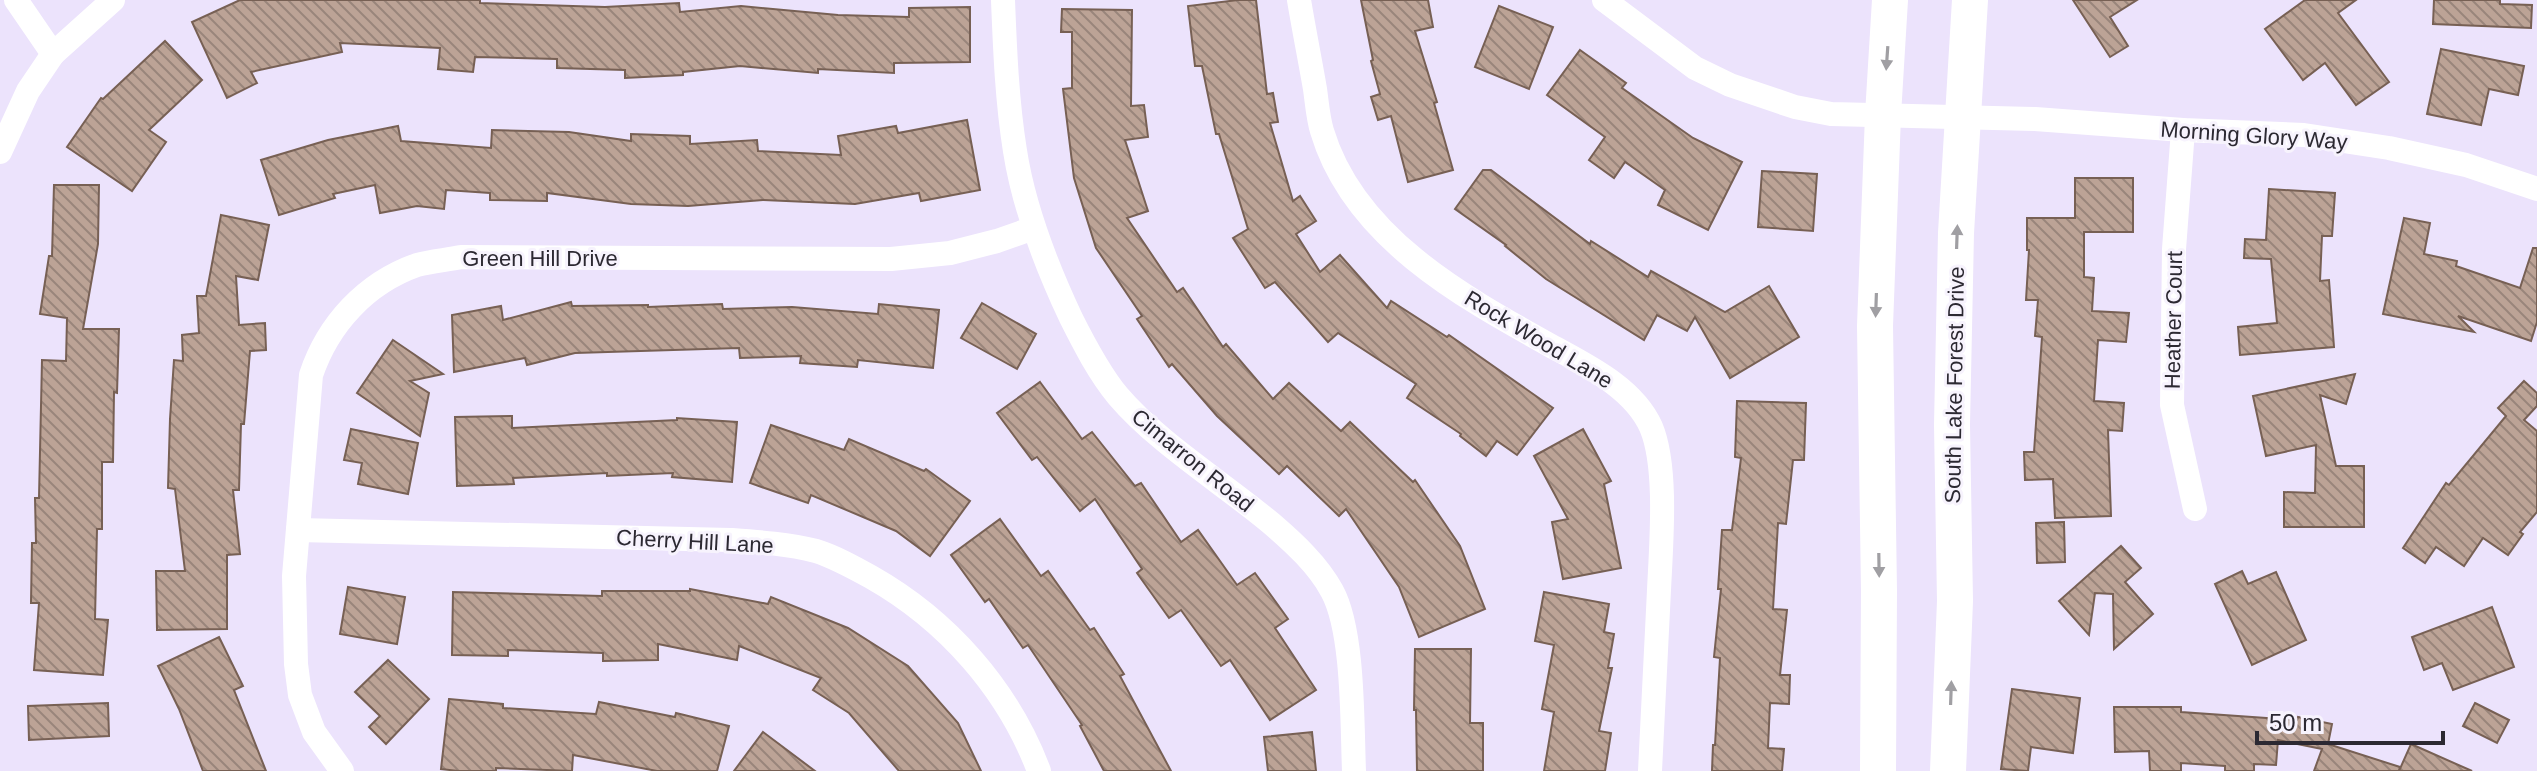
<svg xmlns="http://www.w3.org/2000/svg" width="2537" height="771" font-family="Helvetica,sans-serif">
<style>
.building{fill:url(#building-back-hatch);stroke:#776054;stroke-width:2}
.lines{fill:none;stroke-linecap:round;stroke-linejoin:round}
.street{stroke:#fff;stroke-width:24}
.secondary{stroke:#fff;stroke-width:36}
.oneway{fill:#a09fa3}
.labels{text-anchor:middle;stroke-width:6;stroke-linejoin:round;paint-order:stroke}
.street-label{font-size:22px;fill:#2c2932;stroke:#f7f3fd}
</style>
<defs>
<pattern id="building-back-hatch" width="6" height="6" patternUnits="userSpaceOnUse" patternTransform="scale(2)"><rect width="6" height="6" fill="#bca396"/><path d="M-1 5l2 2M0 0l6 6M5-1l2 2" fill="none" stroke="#99857b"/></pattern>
</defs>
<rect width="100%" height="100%" fill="#ece3fc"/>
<!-- building -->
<g class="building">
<path d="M240 0H480V3L605 7 679 3 680 12 741 6 838 15 909 17V8L970 7V62L894 63V73L818 69V73L740 66 683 72V75L625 78V70L557 68V59L475 57 473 72 438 69 440 48 340 43 342 52 251 72 257 83 227 98 192 22Z"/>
<path d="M1238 0H1256L1267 94 1273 93 1278 122 1270 123 1293 201 1300 196 1316 221 1296 234 1320 272 1340 255 1387 308 1391 301 1447 337 1449 335 1553 408 1517 455 1497 441 1486 456 1460 436 1461 434 1407 398 1416 384 1338 333 1328 342 1275 282 1265 288 1233 238 1248 229 1219 134H1216L1202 66H1195L1188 6Z"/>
<path d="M1361 0H1428L1433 27 1415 31 1437 102 1434 103 1453 170 1408 182 1391 116 1378 120 1371 97 1380 94 1371 61 1373 60Z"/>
<path d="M2073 0H2137L2110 17 2128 46 2110 57Z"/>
<path d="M2305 0H2356L2338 13 2389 82 2356 105 2325 63 2303 80 2265 29Z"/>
<path d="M2434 0H2500V4L2532 5 2531 28 2433 24Z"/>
<path d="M1499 6 1553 27 1529 89 1475 67Z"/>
<path d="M1062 9 1132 10 1131 106 1144 105 1148 137 1125 140 1148 211 1127 218 1177 292 1183 288 1223 347 1226 344 1273 399 1289 383 1341 431 1350 422 1413 482 1415 480 1460 546 1485 609 1419 637 1399 587 1346 509 1339 516 1287 466 1279 474 1217 416 1172 364 1169 367 1137 319 1142 316 1096 248 1074 178 1063 89 1072 88V32H1061Z"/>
<path d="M165 41 202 80 149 130 166 142 132 191 67 147 101 98 103 99Z"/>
<path d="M2441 49 2524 66 2518 95 2489 89 2481 125 2427 114Z"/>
<path d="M1580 50 1626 83 1622 88 1693 138 1742 162 1708 230 1658 205 1665 190 1625 162 1614 178 1589 160 1605 137 1547 95Z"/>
<path d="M967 120 980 190 921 201 919 193 855 204 763 200 688 206 631 204 547 193V201L490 200V193L446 190 444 209 417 206 380 213 375 185 333 194 335 198 279 215 261 160 328 140 398 126 401 141 491 148 492 130 569 132 631 141V134L690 136V144L757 140 758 151 841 155 838 136 896 126 898 133Z"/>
<path d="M1483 170H1491L1590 244 1591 241 1648 277 1651 271 1725 312 1769 286 1799 337 1730 378 1695 317 1687 331 1657 315 1644 340 1546 279 1505 246 1506 245 1455 209Z"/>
<path d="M1762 171 1817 174 1813 231 1758 227Z"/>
<path d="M2075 178H2133V232H2084V277L2094 278 2092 311 2129 313 2126 342 2098 340 2094 401 2124 403 2122 431 2108 430 2111 516 2055 518 2053 479 2025 480 2024 452H2034L2042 337 2035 336 2038 300H2026L2029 250H2027V218H2075Z"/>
<path d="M54 185H99L98 244 83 329H119L117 393 114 392 113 462H102V529H97L95 619 108 620 103 675 34 670 39 603H31L32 543H36L35 498H39L42 360 66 361 67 318 40 314 49 256H52Z"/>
<path d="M2269 189 2335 193 2332 236H2322L2320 281 2329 280 2334 347 2240 355 2238 327 2277 323 2271 259 2244 258 2245 239 2266 240Z"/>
<path d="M221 215 269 225 258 280 236 276 239 325 265 323 266 350 250 351 244 424H241L239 490H233L240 554 227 555V629L157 630 156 571H185L175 489 168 488 170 419 174 360 183 361 182 335 199 333 197 296H206Z"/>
<path d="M2404 218 2430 223 2424 254 2457 261 2456 266 2520 288 2533 248H2537V322L2531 341 2458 316 2474 332 2383 314Z"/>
<path d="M571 302 572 306 648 305V307L722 304 723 309 792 307 878 314 879 304 939 310 933 368 858 360 857 367 800 363 801 356 740 358 739 348 575 353 527 365 525 358 454 372 452 315 501 306 503 320Z"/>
<path d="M982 303 1036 334 1017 369 961 338Z"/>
<path d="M393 340 443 374 410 381 429 393 420 436 357 393Z"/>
<path d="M2355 374 2346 404 2320 395 2336 466H2364V527H2284V492L2315 493 2316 445 2266 456 2253 396Z"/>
<path d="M2524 381 2537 393V406L2524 420 2537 431V512L2520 532 2523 534 2508 555 2483 538 2464 566 2436 547 2425 563 2403 548 2446 483 2449 485 2506 416 2498 408Z"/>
<path d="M1040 382 1082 439 1092 432 1135 486 1141 483 1181 542 1198 530 1237 585 1255 573 1288 619 1275 628 1316 690 1270 720 1230 660 1221 666 1181 610 1169 618 1137 573 1142 569 1095 499 1080 511 1037 457 1032 460 997 413Z"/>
<path d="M1737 401 1806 403 1804 460H1793L1786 524 1778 523 1773 609 1787 610 1780 675H1790L1789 704 1770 703 1768 748 1784 749 1782 771H1712L1713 745H1715L1720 658 1714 657 1721 589H1718L1722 530H1732L1741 458 1735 457Z"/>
<path d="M512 416V428L677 420V418L737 422 732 482 672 477 673 473 607 476V473L513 478 514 484 457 486 455 417Z"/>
<path d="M771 425 844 450 849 439 924 471 926 469 970 501 930 556 896 531 811 495 808 503 750 483Z"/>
<path d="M351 429 418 443 408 494 358 484 362 463 344 460Z"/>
<path d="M1583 429 1611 481 1604 484 1621 568 1563 579 1552 522 1568 519 1534 456Z"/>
<path d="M1000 519 1041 576 1048 571 1090 630 1094 628 1124 674 1120 676 1171 771H1104L1080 726 1082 725 1028 645 1023 648 989 599 985 602 951 555Z"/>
<path d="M2064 522 2065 562 2037 563 2036 523Z"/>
<path d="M2121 546 2141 568 2125 582 2153 614 2114 649 2113 594 2095 593 2089 635 2059 601Z"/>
<path d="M2242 571 2248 584 2276 572 2306 640 2252 665 2215 584Z"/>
<path d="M348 587 405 597 397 644 340 634Z"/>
<path d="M690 589 768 604 771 597 848 628 908 666 958 723 981 771H899L849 713 813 690 821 678 739 646 737 660 658 644V660L603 661V653L508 650V656L452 655 453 592 602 596V591H690Z"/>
<path d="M1544 592 1609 604 1604 632 1614 634 1608 668H1612L1599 731 1611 733 1605 771H1544L1554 712 1542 709 1554 645 1535 641Z"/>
<path d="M2492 607 2514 667 2453 690 2442 663 2424 670 2412 637Z"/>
<path d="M219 637 243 686 234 690 266 771H203L179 709 158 666Z"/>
<path d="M1415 649H1471L1470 723H1483V771H1417L1416 710H1414Z"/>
<path d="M388 660 429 699 386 744 369 727 380 716 355 692Z"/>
<path d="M2012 689 2080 698 2073 753 2031 747 2028 771 2001 769Z"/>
<path d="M449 699 503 704V708L596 714 599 702 675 717 676 713 729 726 717 771H657L573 755 572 771 496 768V771H458L441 769Z"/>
<path d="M108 703 109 736 29 740 28 706Z"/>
<path d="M2475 703 2509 720 2497 743 2463 726Z"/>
<path d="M2114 707H2181V712L2297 720 2298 717 2332 724 2328 744 2400 767 2399 771H2314L2322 749 2278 740 2276 765 2254 764V771H2225V766L2181 763V771H2150L2149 751 2115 752Z"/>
<path d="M763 732 815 771H734Z"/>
<path d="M1312 732 1316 771H1268L1264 737Z"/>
<path d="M2411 744 2472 771H2399Z"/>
</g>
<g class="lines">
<!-- street -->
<g class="street">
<path d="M16 0 53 54"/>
<path d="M1003 0C1005 51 1007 101 1015 151 1024 209 1046 265 1071 318 1084 344 1099 373 1118 396 1158 443 1223 483 1272 524 1294 543 1318 565 1332 591 1354 631 1352 724 1354 771"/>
<path d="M1299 0C1304 30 1310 60 1315 89 1317 103 1318 118 1322 131 1354 238 1463 297 1555 348 1590 367 1634 389 1651 427 1668 467 1661 546 1659 590 1656 650 1653 711 1650 771"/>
<path d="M1604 0 1695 68 1730 85 1795 107 1831 114 2035 119 2183 130 2304 135 2389 148 2466 165 2537 189"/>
<path d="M2183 130 2174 249 2172 405 2195 509"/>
<path d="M0 152 28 91 53 54 113 0"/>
<path d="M298 530 731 540C759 542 788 544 816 551 835 557 853 567 871 577 947 620 1008 689 1039 771"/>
<path d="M342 771 314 732 300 695 296 664 294 576 311 375C328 324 366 283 417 265 431 261 447 260 461 257L891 259 950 253 997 241 1034 228"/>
</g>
<!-- secondary -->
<g class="secondary">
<path d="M1878 771 1879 591 1875 326 1883 115 1890 0"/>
<path d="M1948 771 1955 601 1952 425 1956 233 1970 0"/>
</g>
</g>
<!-- one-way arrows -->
<defs><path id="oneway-solid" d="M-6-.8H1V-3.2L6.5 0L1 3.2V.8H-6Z" transform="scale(2)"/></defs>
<g class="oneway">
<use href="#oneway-solid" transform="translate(1887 58) rotate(94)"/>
<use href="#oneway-solid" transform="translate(1957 237) rotate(-88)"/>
<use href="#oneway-solid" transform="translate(1876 305) rotate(92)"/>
<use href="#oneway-solid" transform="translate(1879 565) rotate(89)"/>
<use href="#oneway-solid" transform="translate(1951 693) rotate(-88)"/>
</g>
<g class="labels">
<!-- street labels -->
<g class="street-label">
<text transform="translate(2254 135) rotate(4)" y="8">Morning Glory Way</text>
<text x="540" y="266">Green Hill Drive</text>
<text transform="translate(2173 320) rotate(-89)" y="8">Heather Court</text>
<text transform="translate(1539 339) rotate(31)" y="8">Rock Wood Lane</text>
<text transform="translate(1954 385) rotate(-89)" y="8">South Lake Forest Drive</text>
<text transform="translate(1193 460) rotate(39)" y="8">Cimarron Road</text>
<text transform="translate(695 541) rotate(3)" y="8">Cherry Hill Lane</text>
</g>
</g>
<!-- scale -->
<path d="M2257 731v12h186v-12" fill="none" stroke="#2c2932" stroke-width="4"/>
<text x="2269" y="731" font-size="24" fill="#2c2932" stroke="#f7f3fd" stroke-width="6" paint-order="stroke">50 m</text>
</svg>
